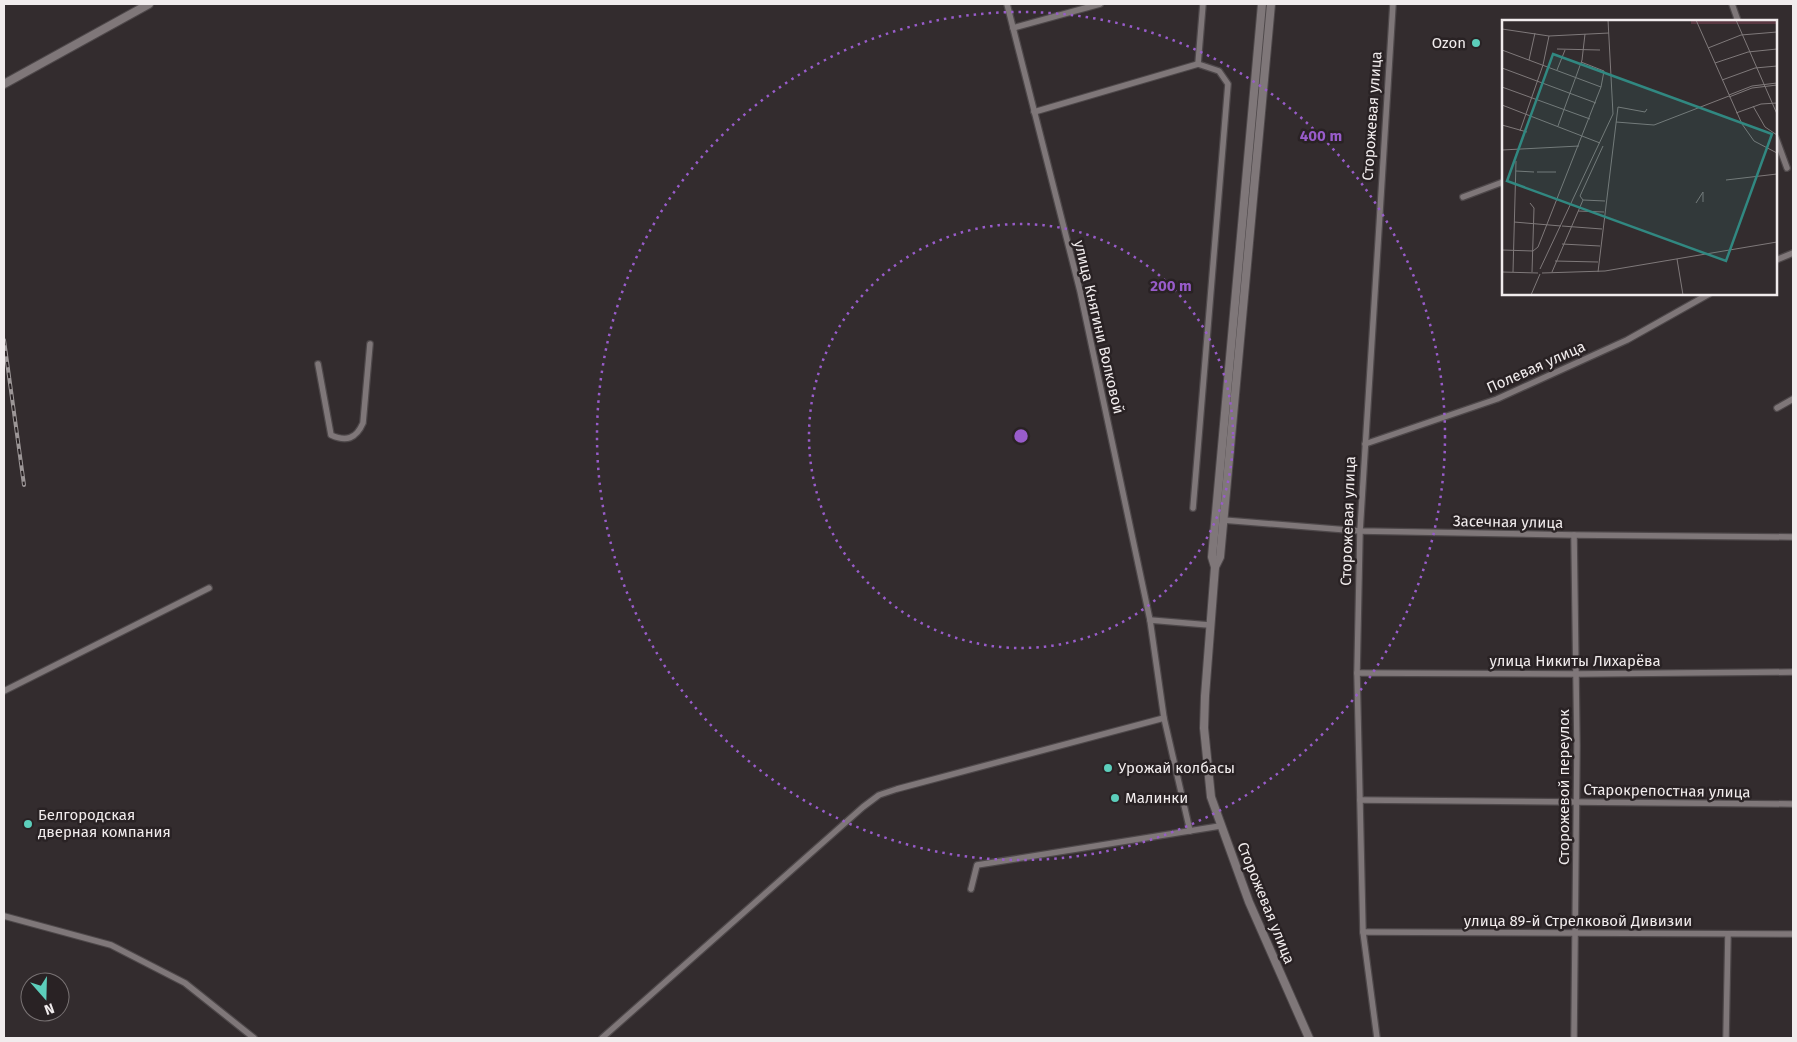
<svg xmlns="http://www.w3.org/2000/svg" width="1797" height="1042" font-family="'Fira Sans',sans-serif">
<style>
.lines{fill:none;stroke-linecap:round;stroke-linejoin:round}
.street-casing{stroke:#4e484a;stroke-width:8}
.secondary-casing{stroke:#4e484a;stroke-width:10}
.street{stroke:#7f7779;stroke-width:5.5}
.secondary{stroke:#7f7779;stroke-width:8}
.rail-casing{stroke:#9c9697;stroke-width:4}
.rail{stroke:#292224;stroke-width:2;stroke-dasharray:5.5;stroke-linecap:butt}
.ring{fill:none;stroke:#985cca;stroke-width:2.5;stroke-dasharray:2.5 5}
.poi-dot{fill:#5ccebb;stroke:#292224;stroke-width:2}
.labels{text-anchor:middle;stroke-width:5;stroke-linejoin:round;paint-order:stroke}
.poi-label{font-size:15px;fill:#f1eced;stroke:#292224;text-anchor:start}
.street-label{font-size:15px;fill:#f1eced;stroke:#292224}
.inset-road{fill:none;stroke:#7f797a;stroke-width:1}
.view{fill:#318881;fill-opacity:0.15;stroke:#318881;stroke-width:2.5}
.inset-edge{fill:none;stroke:#f1eced;stroke-width:2.5}
.centre{fill:#985cca;stroke:#292224;stroke-width:2.5}
.ring-label{font-size:15px;text-anchor:middle;font-weight:bold;fill:#985cca;stroke:#292224;stroke-width:5;stroke-linejoin:round;paint-order:stroke}
</style>
<rect width="100%" height="100%" fill="#332c2e"/>
<g class="lines">
<!-- street casing -->
<g class="street-casing">
<g id="street">
<path d="M1007 4 1080 291 1150 620 1164 718 1190 831"/>
<path d="M1732 4 1738 21"/>
<path d="M1013 28 1100 4"/>
<path d="M1198 64 1203 4"/>
<path d="M1034 112 1198 64"/>
<path d="M1776 138 1787 168"/>
<path d="M1463 197 1503 182"/>
<path d="M1776 260 1793 253"/>
<path d="M318 364 331 435C346 442 356 439 363 423L370 344"/>
<path d="M1777 408 1793 399"/>
<path d="M1365 444 1497 399 1627 340 1709 294"/>
<path d="M1193 508 1228 84 1219 71 1198 64"/>
<path d="M1223 520 1360 531 1574 535 1793 537"/>
<path d="M1574 535 1577 746 1574 1038"/>
<path d="M1150 620 1209 625"/>
<path d="M1357 673 1577 674 1793 672"/>
<path d="M4 691 209 588"/>
<path d="M1360 800 1793 804"/>
<path d="M971 889 977 865 1220 826"/>
<path d="M4 916 111 945 185 983 254 1038"/>
<path d="M1363 932 1793 934"/>
<path d="M602 1038 863 807 879 795 897 789 1164 718"/>
<path d="M1377 1038 1363 932 1357 673 1360 531 1393 4"/>
<path d="M1726 1038 1728 934"/>
</g>
</g>
<!-- secondary casing -->
<g class="secondary-casing">
<g id="secondary">
<path d="M1271 4 1220 557 1215 567 1205 696 1204 728 1211 797 1249 902 1309 1038"/>
<path d="M4 84 149 4"/>
<path d="M1215 567 1212 557 1262 4"/>
</g>
</g>
<!-- street -->
<use href="#street" class="street"/>
<!-- secondary -->
<use href="#secondary" class="secondary"/>
<!-- rail casing -->
<g class="rail-casing">
<path id="rail" d="M4 340 24 485"/>
</g>
<!-- rail -->
<use href="#rail" class="rail"/>
</g>
<!-- distance rings -->
<g class="ring">
<circle cx="1021" cy="436" r="212"/>
<circle cx="1021" cy="436" r="424"/>
</g>
<!-- markers -->
<g class="poi-dot">
<circle cx="1476" cy="43" r="5"/>
<circle cx="1108" cy="768" r="5"/>
<circle cx="1115" cy="798" r="5"/>
<circle cx="28" cy="824" r="5"/>
</g>
<g class="labels">
<!-- poi labels -->
<g class="poi-label">
<text x="1466" y="48" text-anchor="end">Ozon</text>
<text x="1118" y="773">Урожай колбасы</text>
<text x="1125" y="803">Малинки</text>
<text x="38" y="820">Белгородская<tspan x="38" dy="17">дверная компания</tspan></text>
</g>
<!-- street labels -->
<g class="street-label">
<text transform="translate(1372 116) rotate(-86)" y="5">Сторожевая улица</text>
<text transform="translate(1099 327) rotate(77)" y="5">улица Княгини Волковой</text>
<text transform="translate(1536 367) rotate(-24)" y="5">Полевая улица</text>
<text transform="translate(1348 521) rotate(-88)" y="5">Сторожевая улица</text>
<text transform="translate(1508 522) rotate(1)" y="5">Засечная улица</text>
<text x="1575" y="666">улица Никиты Лихарёва</text>
<text transform="translate(1564 787) rotate(-90)" y="5">Сторожевой переулок</text>
<text transform="translate(1667 791) rotate(1)" y="5">Старокрепостная улица</text>
<text transform="translate(1266 903) rotate(68)" y="5">Сторожевая улица</text>
<text x="1578" y="926">улица 89-й Стрелковой Дивизии</text>
</g>
</g>
<!-- overview -->
<g transform="translate(1502 20)">
<rect width="275" height="275" fill="#332c2e"/>
<path d="M189 0H275V4H189Z" fill="#5a3842"/>
<path class="inset-road" d="M194 0 240 104 252 121 275 133M234 0 275 94M0 9 47 16 107 13M206 28 239 15 275 12M55 29 98 30M0 30 99 67M27 40 33 13M213 43 246 32 275 29M0 48 94 83M55 50 63 30M220 60 253 48 275 46M0 67 88 99M227 75 250 66 275 63M227 77 250 68 275 65M0 85 98 123M251 86 263 107 275 115M116 87 143 92 145 89M234 93 259 84 275 83M114 102 152 105 227 76M0 105 25 112M56 106 80 40 83 14M18 111 41 45 47 16M0 130 77 126M14 151 32 152M35 152H54M224 160 275 154M81 180 78 176 101 126M81 180 103 181M28 183 32 188 30 252M194 183 201 172V182M76 191 102 192M12 202 59 206M60 206 100 209M60 224 98 226M0 230 31 231 36 227 99 67 102 51 79 42M175 239 181 275M53 241 96 242M38 249 111 94 106 0M0 252 36 253M11 252 14 141M50 252 81 180M96 252 116 87M40 253 103 251 275 222M29 275 38 254"/>
<path class="view" d="M51 34 270 114 224 241 5 161Z"/>
<rect width="275" height="275" class="inset-edge"/>
</g>
<circle cx="1021" cy="436" r="8" class="centre"/>
<g class="ring-label">
<text x="1321" y="141">400 m</text>
<text x="1171" y="291">200 m</text>
</g>
<!-- border -->
<rect width="1797" height="1042" fill="none" stroke="#f1eced" stroke-width="10"/>
<!-- north arrow -->
<g transform="translate(45 997) rotate(160)"><circle r="24" fill="#292224" stroke="#797374"/>
<path d="M0-4L9 19L0 12L-9 19Z" fill="#5ccebb"/>
<text y="-8" font-size="14" font-weight="bold" text-anchor="middle" fill="#f1eced">N</text>
</g>
</svg>
